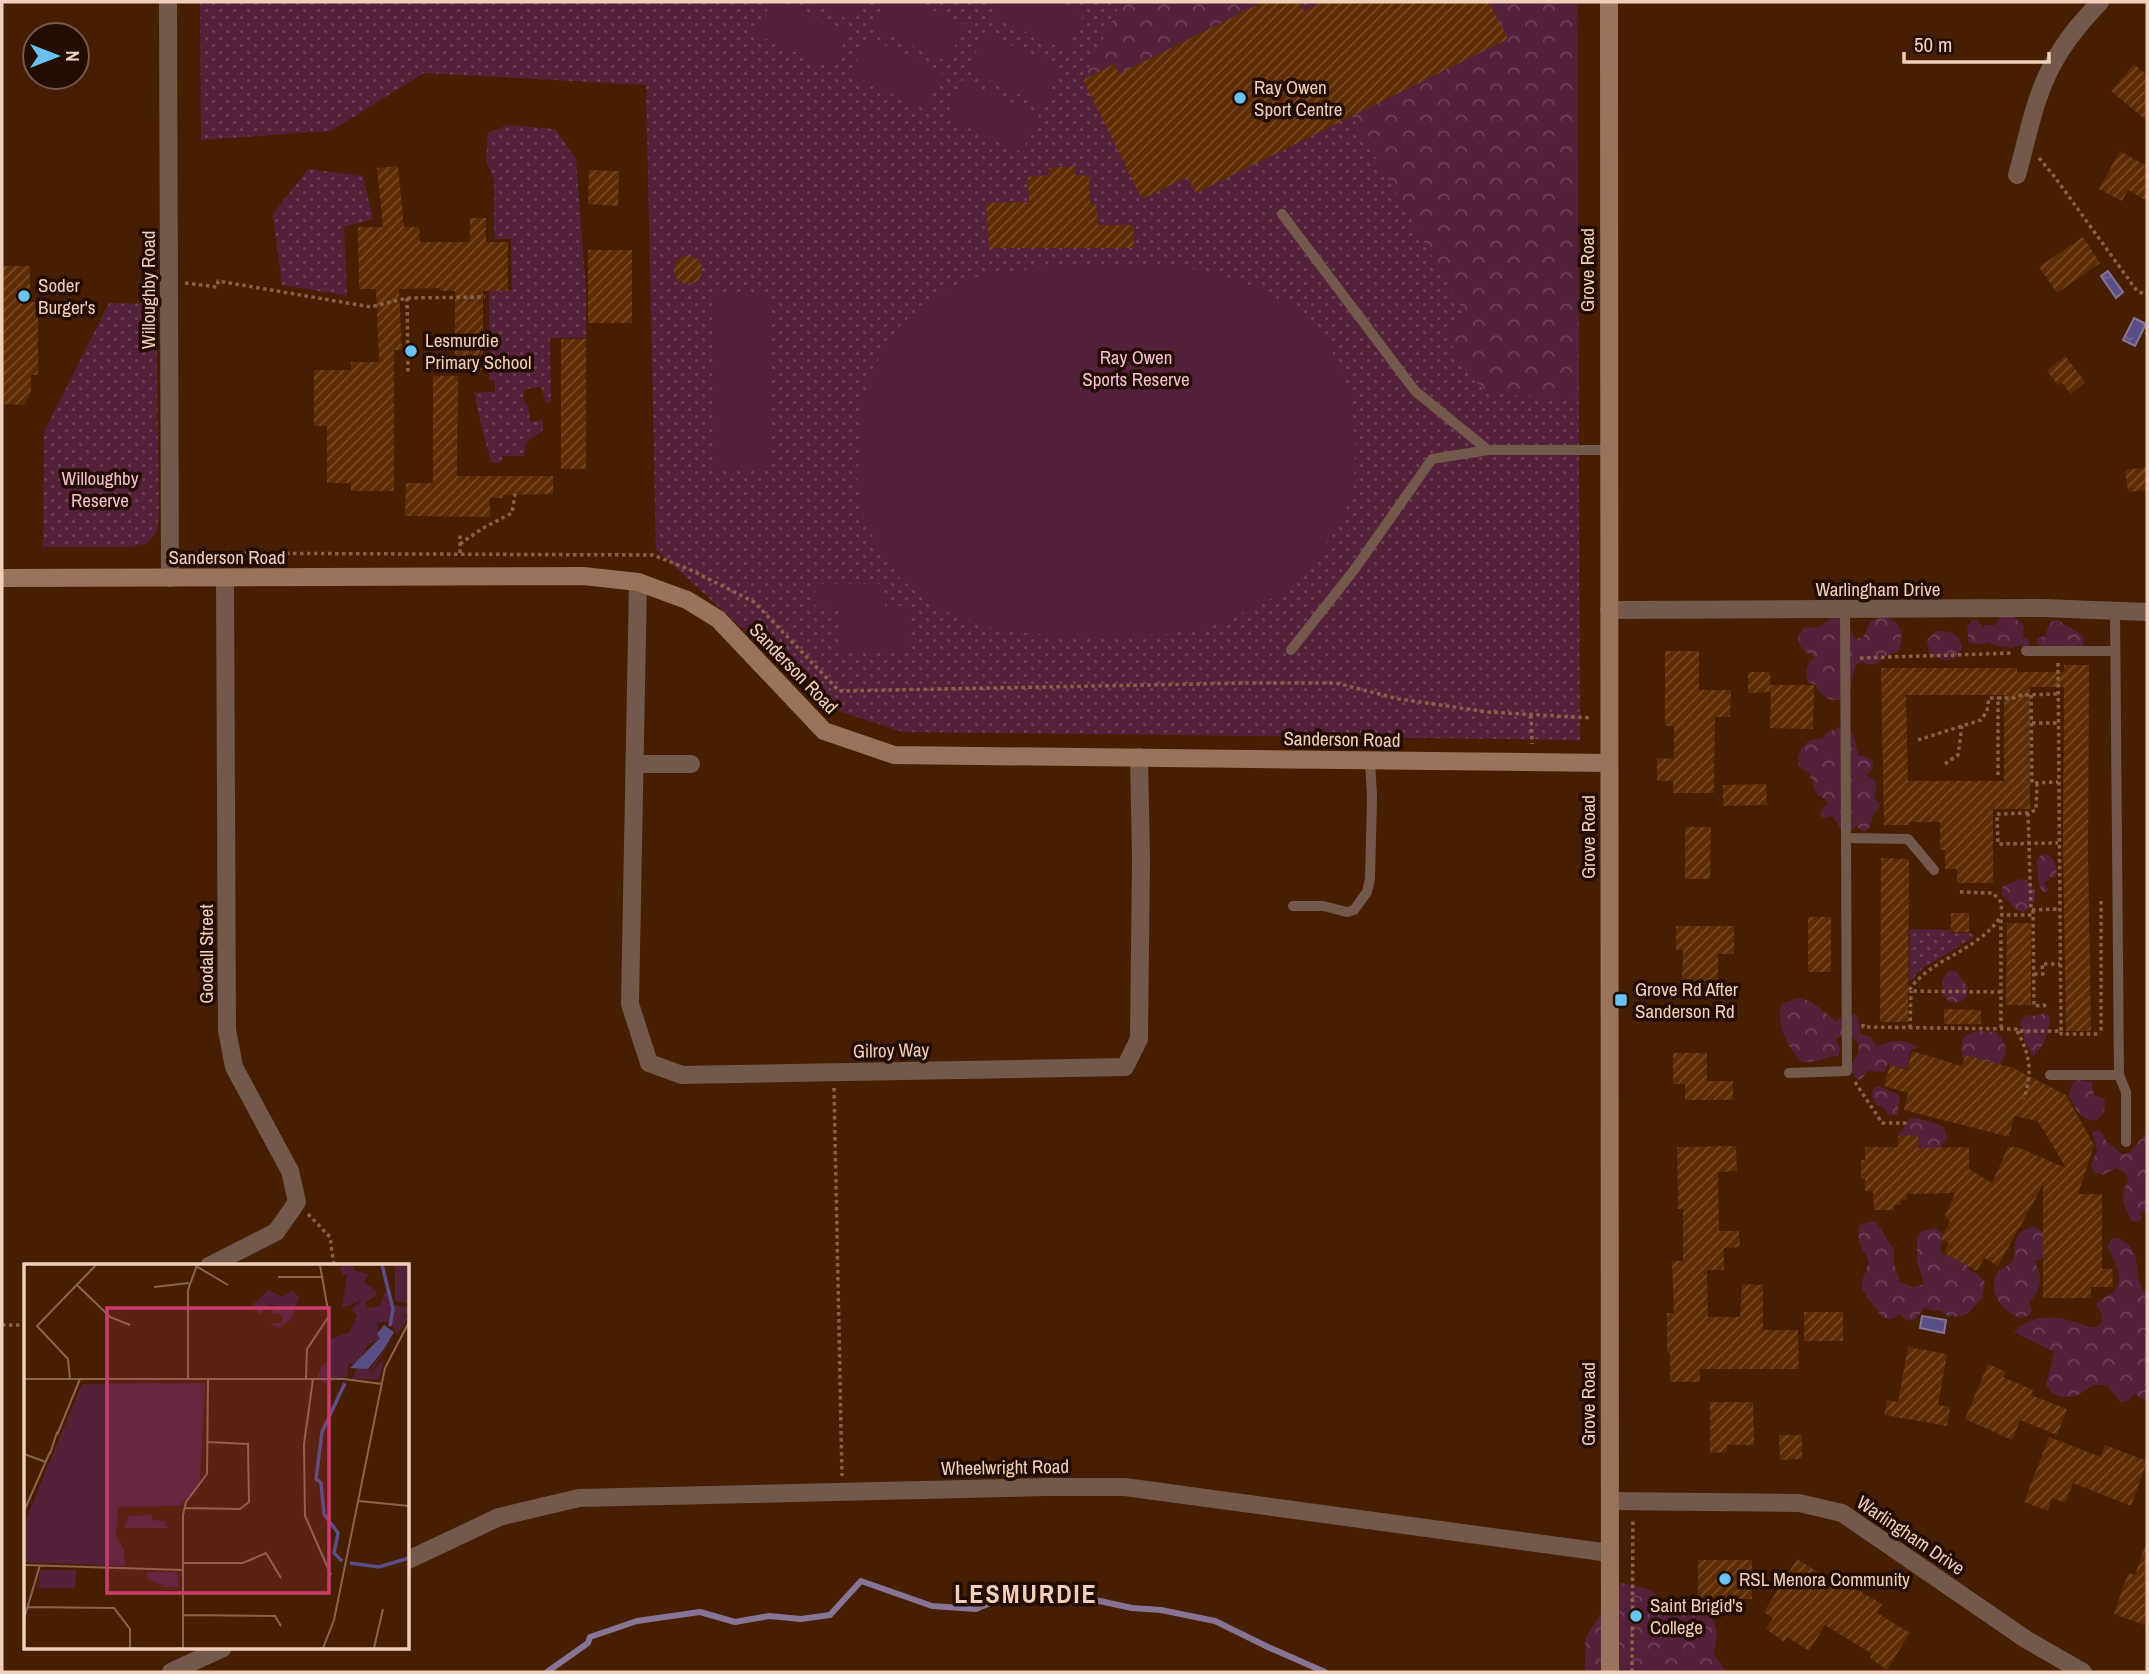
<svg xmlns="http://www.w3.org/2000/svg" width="2149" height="1674" font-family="'Archivo Narrow',sans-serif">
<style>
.grass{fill:url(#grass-dots)}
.forest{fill:url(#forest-crowns)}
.garden{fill:#55213a}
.water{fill:url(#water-ripples);stroke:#877595;stroke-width:2}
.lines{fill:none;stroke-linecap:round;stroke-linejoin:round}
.stream{stroke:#877595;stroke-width:6}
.building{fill:url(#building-hatch);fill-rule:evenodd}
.path{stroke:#886247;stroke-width:3.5;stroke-dasharray:3.5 3.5;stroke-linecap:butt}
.lane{stroke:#72594b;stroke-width:10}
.street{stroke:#72594b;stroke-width:18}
.secondary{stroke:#99735b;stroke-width:18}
.poi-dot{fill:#69c3f1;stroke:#230c00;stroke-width:2.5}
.labels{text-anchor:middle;stroke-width:7;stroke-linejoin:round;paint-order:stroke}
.poi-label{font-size:19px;fill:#f2cfbb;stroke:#230c00;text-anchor:start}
.street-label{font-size:19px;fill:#f2cfbb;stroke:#230c00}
.park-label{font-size:19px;fill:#f5bdd4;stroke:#230c00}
.district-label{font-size:26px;font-weight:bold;letter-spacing:2px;fill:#f2cfbb;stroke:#230c00}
.inset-river{fill:none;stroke:#594e85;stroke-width:3.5}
.inset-road{fill:none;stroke:#8b654b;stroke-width:2}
.view{fill:#cc3d6e;fill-opacity:0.15;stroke:#cc3d6e;stroke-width:3.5}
.inset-edge{fill:none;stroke:#f2cfbb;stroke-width:3.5}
</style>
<defs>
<pattern id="grass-dots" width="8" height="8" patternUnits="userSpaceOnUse" patternTransform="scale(1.75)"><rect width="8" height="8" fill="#55213a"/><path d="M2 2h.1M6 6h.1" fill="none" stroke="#6e4055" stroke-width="1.8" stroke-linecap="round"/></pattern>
<pattern id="forest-crowns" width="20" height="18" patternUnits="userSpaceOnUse" patternTransform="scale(1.75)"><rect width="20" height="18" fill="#55213a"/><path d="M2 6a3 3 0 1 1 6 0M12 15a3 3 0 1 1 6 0" fill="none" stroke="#6e4055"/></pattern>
<pattern id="water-ripples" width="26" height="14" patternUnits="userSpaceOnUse" patternTransform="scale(1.75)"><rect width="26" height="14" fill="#594e85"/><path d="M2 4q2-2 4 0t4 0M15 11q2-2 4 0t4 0" fill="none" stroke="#716694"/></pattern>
<pattern id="building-hatch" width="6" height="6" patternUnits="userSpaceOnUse" patternTransform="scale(1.75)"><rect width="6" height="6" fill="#5e2c03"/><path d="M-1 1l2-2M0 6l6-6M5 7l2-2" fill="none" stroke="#764a26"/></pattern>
</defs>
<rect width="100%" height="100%" fill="#471e00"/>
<!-- grass -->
<g class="grass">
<path d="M200 2H1577L1580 740 903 732 830 708 656 550 646 85 424 73 331 131 201 140Z"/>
<path d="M508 125 555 129 576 159 586 290V338H550L551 403H546L541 387 525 389 523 400 528 405 530 422 543 420V430L526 443 524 456H502V463H492L483 433 474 392H495V380H489V291L512 290 511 239H494V181L486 160 488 133Z"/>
<path d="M308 169 363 176 373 219 344 227 347 296 282 285 273 214Z"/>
<path d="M109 303 156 304 159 512 157 532 147 544 127 547H43L44 432Z"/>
<path d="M1910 929 1950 930 1951 933H1970L1976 936 1923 968 1909 982Z"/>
</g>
<!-- forest -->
<g class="forest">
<path d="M1121 2H1263L1119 74 1114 65 1083 80Z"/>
<path d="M1489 2H1577L1579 397C1559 396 1494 399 1481 387 1465 373 1455 350 1444 332L1465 314 1352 116 1507 39Z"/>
<path d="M1836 615 1848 621 1854 639 1863 638 1870 622 1880 617C1901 618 1906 635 1898 652L1887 655 1880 662 1870 665 1862 662 1856 664 1848 696C1836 705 1821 699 1816 685L1808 682C1805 672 1806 663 1815 657 1805 653 1798 647 1798 636L1804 628 1818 627Z"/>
<path d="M2001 616H2014L2017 620 2024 625 2023 637 2029 639V648L2024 650 2020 645 2012 648C2004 646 1994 647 1988 642L1983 644 1969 643 1967 628 1972 620H1977L1983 628 1986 625H1995Z"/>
<path d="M2057 620 2081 634 2084 641 2081 649 2041 648 2037 641V638L2045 636C2049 629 2046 622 2057 620Z"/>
<path d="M1936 631C1949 631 1960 633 1962 648 1954 665 1942 662 1929 653L1927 640Z"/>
<path d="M1841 727H1846L1854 737 1858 755 1868 757 1873 762V769L1866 775C1878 780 1878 786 1874 797L1879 803 1880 806C1878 809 1876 810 1874 813 1871 821 1872 827 1864 832L1856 826 1851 830H1842L1832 816 1823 818 1820 814 1823 808 1828 806 1827 800 1817 795 1809 773 1799 766C1796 749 1806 739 1823 738L1826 733Z"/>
<path d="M2045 854C2055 857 2059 868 2055 878L2050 877 2049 880 2044 883 2045 886 2049 889 2046 893C2035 888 2040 874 2036 862L2040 856Z"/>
<path d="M2021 879 2027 880 2035 891 2034 902 2024 912 2017 910 2001 894 2003 886Z"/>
<path d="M1949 971 1957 972 1968 988 1967 996 1960 1002H1950L1943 995 1942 980Z"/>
<path d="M1797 998 1810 1001 1836 1021 1843 1016 1854 1014 1858 1017 1861 1034 1871 1037 1877 1047C1892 1039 1905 1038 1918 1048L1911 1050 1906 1069 1888 1064 1884 1072 1868 1071 1861 1080 1857 1079 1851 1071V1064C1865 1048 1860 1034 1838 1037L1836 1040 1841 1048 1838 1056C1824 1057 1817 1063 1801 1062 1786 1044 1777 1028 1781 1004Z"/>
<path d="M2045 1013 2050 1017C2049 1031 2044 1048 2033 1056L2024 1040 2021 1022 2026 1015 2035 1016Z"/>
<path d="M1978 1031 1996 1032C2010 1048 2008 1052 1997 1068L1964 1060 1961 1052 1962 1039 1970 1033Z"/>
<path d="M2080 1080 2092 1082 2094 1096 2104 1098C2108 1115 2097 1127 2082 1116 2075 1111 2073 1102 2069 1096L2073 1081Z"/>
<path d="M1878 1086 1899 1095 1900 1098 1897 1115H1888L1884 1108 1876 1105 1872 1097 1873 1089Z"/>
<path d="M1917 1118 1938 1124 1944 1128 1947 1139 1941 1146 1944 1154C1927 1155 1907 1149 1898 1134L1902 1131 1909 1119Z"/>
<path d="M2098 1130 2103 1134 2106 1141 2122 1154 2130 1152 2147 1132V1212L2140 1213 2142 1219 2136 1222 2131 1220C2123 1202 2119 1197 2129 1179L2126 1173 2116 1168 2103 1175 2095 1173 2091 1165 2097 1150 2092 1132Z"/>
<path d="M1873 1221C1885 1227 1884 1240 1894 1248V1264L1900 1282 1913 1287 1924 1284 1917 1261V1237L1922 1231 1936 1228 1945 1236 1940 1248 1942 1255H1954L1965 1260 1969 1270 1977 1274 1985 1282 1982 1298 1969 1313 1963 1316 1949 1317 1940 1311H1933L1925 1307C1919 1314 1916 1322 1906 1320L1900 1314 1891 1319 1883 1318 1862 1290V1282L1869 1261C1862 1249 1855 1238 1860 1224Z"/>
<path d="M2034 1226 2045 1234 2046 1257 2034 1261C2044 1276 2041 1291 2029 1302L2032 1310 2030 1315 2020 1318C2001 1310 1985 1289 1999 1270 2025 1258 2007 1255 2019 1233Z"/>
<path d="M2119 1238C2146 1254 2131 1273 2144 1291H2147V1401L2134 1394 2129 1400 2121 1403 2107 1385H2093L2077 1396 2061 1397 2053 1394 2046 1385 2054 1352 2014 1332C2029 1316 2049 1315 2071 1321 2081 1323 2087 1328 2097 1327 2105 1317 2101 1314 2096 1303 2102 1298 2111 1295 2115 1290 2126 1277 2113 1260 2108 1247L2111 1239Z"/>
<path d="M1622 1583 1651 1590 1662 1600 1685 1603 1700 1610 1714 1621 1717 1634 1714 1654 1724 1669 1730 1672H1585V1638L1604 1609 1609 1588Z"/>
</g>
<!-- garden -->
<g class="garden">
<path d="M771 2H783L849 32 832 69 756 34Z"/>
<path d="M810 2H863L854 22Z"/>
<path d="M884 2H915L965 25 948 62 872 27Z"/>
<path d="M997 2H1058L1084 13 1067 51 991 16Z"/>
<path d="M985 33 1061 68 1044 106 968 71Z"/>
<path d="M867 37 943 72 926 109 850 75Z"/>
<path d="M962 80 1039 115 1022 152 946 117Z"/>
<path d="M1095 265 1181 266 1239 280 1294 307 1330 346 1350 394 1355 445 1354 488 1342 520 1312 567 1275 597 1220 624 1169 634 1110 636H1051L996 629 953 615 901 580 866 526 857 482 863 402 877 362 900 326 927 300 972 278 1021 270Z"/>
<path d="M715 292H770L769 468H714Z"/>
<path d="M815 584H884L885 606H911V649H841V607L815 606Z"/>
</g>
<!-- water -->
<g class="water">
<path d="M2108 271 2123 292 2116 298 2101 276Z"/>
<path d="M2134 318 2146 324 2135 346 2123 340Z"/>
<path d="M1922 1316 1946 1320 1944 1333 1920 1328Z"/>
</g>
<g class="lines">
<!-- stream -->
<path class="stream" d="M547 1672 588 1643 590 1637 637 1621 700 1612 735 1622 769 1616 801 1619 830 1615 861 1581 932 1606 976 1609 1030 1586 1132 1608 1161 1610 1215 1621 1268 1647 1325 1672"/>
</g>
<!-- building -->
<g class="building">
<path d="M1263 2H1299L1304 11 1322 2H1489L1508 39 1196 193 1188 177 1142 199 1083 80 1114 64 1119 74Z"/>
<path d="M2134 64 2147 75V121L2111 91Z"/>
<path d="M2120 151 2147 166V201L2128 190 2122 201 2099 189Z"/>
<path d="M398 166 404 227H419L420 242H470V218H486V242H508V291H483V370H455V291H440V288L399 289 402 350H394V491H351V483H327V426H314V370H351V362H379L376 289H359L358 227H383L377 168Z"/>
<path d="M1075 166V175L1089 176 1090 203H1096L1098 225H1133L1134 248H989L986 203 1029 202 1028 177 1050 175 1049 168Z"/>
<path d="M589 170 619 171 618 206 588 204Z"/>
<path d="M2083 237 2100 263 2057 293 2039 267Z"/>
<rect x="588" y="250" width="44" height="73"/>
<circle cx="688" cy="270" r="14"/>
<path d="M2 266H30V302H38V375H31V392L24 405 2 404Z"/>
<rect x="561" y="339" width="25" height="130"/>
<path d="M2065 356 2085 382 2071 394 2061 382 2058 385 2047 371Z"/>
<path d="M433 376H458L457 476H553V494L503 495V498H490V517L405 516 406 483H433Z"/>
<path d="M2147 467V490L2128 492 2125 470Z"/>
<path d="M1665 651H1699V690H1731L1730 717H1715L1714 793H1673V781H1657V758L1674 759V726H1665Z"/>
<path d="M2064 665H2089L2088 854 2091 1031H2066L2063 844 2064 687H2030V809H1993V883H1957V869H1945V850H1940V822H1909V825H1884L1881 668H2017V672H2064ZM1906 695H2004V781H1908Z"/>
<path d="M1748 672H1770L1771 692 1748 693Z"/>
<path d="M1771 685H1814L1813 729 1770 728Z"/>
<path d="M1766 784 1767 805 1723 806V785Z"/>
<path d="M1685 827H1711L1710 879H1685Z"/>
<path d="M1881 858 1909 859 1908 1022H1880Z"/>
<rect x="1951" y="913" width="18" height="19"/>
<rect x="1808" y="917" width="23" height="55"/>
<path d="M2007 923H2031V1005H2006Z"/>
<path d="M1676 926H1734V954H1718V981H1682L1683 950H1676Z"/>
<path d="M1944 1009 1981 1010V1024H1944Z"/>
<path d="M1912 1051 1962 1066 1965 1055 2013 1068 2066 1095 2094 1145 2078 1194H2102V1269H2112L2113 1287H2091V1298H2043V1185L1998 1266 1984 1258 1977 1271 1944 1253 1949 1243 1941 1239 1950 1221 1945 1216 1955 1193 1906 1194 1907 1200H1901V1205H1894V1210H1874L1873 1191H1865V1179H1861V1160H1865V1147H1898V1136L1918 1135V1148L1969 1147V1169L1992 1183 2008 1147H2017L2066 1168 2038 1121 2014 1116 2009 1137 1904 1110 1908 1093 1884 1086 1890 1065 1907 1070Z"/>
<path d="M1673 1053H1707V1081H1733V1100H1685V1084H1673Z"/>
<path d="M1736 1146 1737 1171 1718 1172 1719 1231H1739L1740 1247 1724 1248V1270H1707L1708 1317H1740L1742 1284 1763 1285V1330H1798L1799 1369H1700V1382H1670V1354L1667 1350V1313H1674L1672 1261H1683V1209H1678L1677 1147Z"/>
<rect x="1804" y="1312" width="39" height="29"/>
<path d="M1908 1347 1947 1354 1938 1405 1950 1407 1947 1426 1884 1415 1887 1400 1898 1402Z"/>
<path d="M1988 1364 2006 1372 2003 1377 2033 1390 2031 1395 2067 1409 2057 1435 2020 1420 2012 1440 1965 1419Z"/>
<path d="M1710 1402H1753L1754 1445H1727V1452L1710 1453Z"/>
<path d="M1779 1435H1802V1459L1780 1460Z"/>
<path d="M2049 1437 2101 1457 2105 1445 2147 1461 2131 1506 2073 1483 2065 1503 2052 1498 2048 1511 2024 1502Z"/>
<path d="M2145 1546 2147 1547V1616L2144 1625 2114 1614 2128 1573 2135 1575Z"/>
<path d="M1797 1559 1827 1578 1830 1574 1882 1604 1877 1613 1910 1633 1887 1670 1870 1658 1872 1654 1825 1625 1809 1651 1787 1637 1784 1642 1766 1629 1773 1618 1764 1612Z"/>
<rect x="1698" y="1560" width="54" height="39"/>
</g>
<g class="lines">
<!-- path -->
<g class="path">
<path d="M2039 158 2054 176 2137 291 2147 295"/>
<path d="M185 283 217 287 218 281 371 307 407 298 485 297"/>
<path d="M407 298 408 373"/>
<path d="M460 544 483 528 512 513 515 494"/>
<path d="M188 553 653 555 693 571 754 602 839 691 1247 683H1336L1399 699 1488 712 1592 718"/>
<path d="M460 553V534"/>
<path d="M1860 658 2014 653"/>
<path d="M2058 663 2061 1031"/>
<path d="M2031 695 2032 783 2058 782"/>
<path d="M1531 715 1532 744"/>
<path d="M2032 723H2058"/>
<path d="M1918 740 1981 720 1987 711 1989 698H1998"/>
<path d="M1945 764 1958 755 1962 726"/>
<path d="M1998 775V698H2014L2021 695 2058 694"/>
<path d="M2037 783 2036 810 2028 813 1997 814 1998 844 2058 843"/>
<path d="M2028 813 2031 910 2059 909"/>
<path d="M1960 892 1993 893 2001 902 2002 915H2033"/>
<path d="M2101 901V1034"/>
<path d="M2033 910 2034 1006 2044 1005 2048 1009"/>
<path d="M2034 974H2043L2042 964H2060"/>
<path d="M2001 992 1911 991 1910 989C1930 959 1979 951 2002 915"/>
<path d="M1863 1024V1027L2016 1029 2017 1031H2061V1034H2101"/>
<path d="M1910 1028 1911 991"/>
<path d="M2001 1028V917"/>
<path d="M2017 1031C2031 1057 2032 1071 2024 1099"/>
<path d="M1855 1082 1882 1123H1908"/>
<path d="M834 1088 842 1476"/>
<path d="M308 1214 330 1237 334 1266"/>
<path d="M2 1325H26"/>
<path d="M1632 1672 1633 1520"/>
</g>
<!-- lane -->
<g class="lane">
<path d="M1282 214 1415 391 1488 450H1608"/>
<path d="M1291 650 1354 570 1432 459 1488 450"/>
<path d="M2026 651H2115"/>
<path d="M1846 838 1908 839 1934 870"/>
<path d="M1293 906H1323L1347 912 1354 910 1367 892 1370 879 1372 797 1370 760"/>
<path d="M1789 1073 1847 1071 1845 610"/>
<path d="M2050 1075H2119L2115 611"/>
<path d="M2119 1075 2126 1092V1142"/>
</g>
<!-- street -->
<g class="street">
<path d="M168 2 170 578"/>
<path d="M2017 175C2028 137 2034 97 2054 62 2066 39 2083 20 2100 2"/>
<path d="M638 582 630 1004 649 1063 682 1075 1125 1067 1139 1039 1141 858 1139 757"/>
<path d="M1609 610 2043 608 2147 612"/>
<path d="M635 764H691"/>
<path d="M209 1266 276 1232 297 1202 290 1171 234 1067 227 1030 225 578"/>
<path d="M1610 1501 1799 1503 1842 1513 2027 1640 2083 1672"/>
<path d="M408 1560 499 1517 579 1498 1047 1487H1125L1610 1553"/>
<path d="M171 1672 223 1648"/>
</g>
<!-- secondary -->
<g class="secondary">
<path d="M1609 2 1610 1672"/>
<path d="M2 578 583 576 638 582 687 600 718 619 824 731 894 755 1609 763"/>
</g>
</g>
<!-- markers -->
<g class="poi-dot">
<circle cx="1240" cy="98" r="7"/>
<circle cx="24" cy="296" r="7"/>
<circle cx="411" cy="351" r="7"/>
<rect x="1614" y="993" width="14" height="14" rx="3.5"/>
<circle cx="1725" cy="1579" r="7"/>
<circle cx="1636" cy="1616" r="7"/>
</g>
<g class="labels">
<!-- poi labels -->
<g class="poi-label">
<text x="1254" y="94">Ray Owen<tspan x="1254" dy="22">Sport Centre</tspan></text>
<text x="38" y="292">Soder<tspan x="38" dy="22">Burger's</tspan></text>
<text x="425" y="347">Lesmurdie<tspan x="425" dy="22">Primary School</tspan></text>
<text x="1635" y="996">Grove Rd After<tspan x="1635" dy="22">Sanderson Rd</tspan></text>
<text x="1739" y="1586">RSL Menora Community</text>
<text x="1650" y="1612">Saint Brigid's<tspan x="1650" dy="22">College</tspan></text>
</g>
<!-- street labels -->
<g class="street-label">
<text transform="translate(1587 270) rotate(-90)" y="7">Grove Road</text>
<text transform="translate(148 290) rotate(-90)" y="7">Willoughby Road</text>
<text x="227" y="564">Sanderson Road</text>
<text x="1878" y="596">Warlingham Drive</text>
<text transform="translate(794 668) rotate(46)" y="7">Sanderson Road</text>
<text transform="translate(1342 739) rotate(1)" y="7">Sanderson Road</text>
<text transform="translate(1588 837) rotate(-90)" y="7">Grove Road</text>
<text transform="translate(206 954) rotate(-90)" y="7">Goodall Street</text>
<text transform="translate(891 1050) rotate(-1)" y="7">Gilroy Way</text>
<text transform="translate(1588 1404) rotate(-90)" y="7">Grove Road</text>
<text transform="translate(1005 1467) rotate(-1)" y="7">Wheelwright Road</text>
<text transform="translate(1911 1535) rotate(34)" y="7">Warlingham Drive</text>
</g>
<!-- park labels -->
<g class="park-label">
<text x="1136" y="364">Ray Owen<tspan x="1136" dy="22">Sports Reserve</tspan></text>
<text x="100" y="485">Willoughby<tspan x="100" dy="22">Reserve</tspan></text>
</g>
<!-- district labels -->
<g class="district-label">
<text x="1026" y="1603">LESMURDIE</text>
</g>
</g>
<!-- overview -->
<g transform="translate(24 1264)">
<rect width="385" height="385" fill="#471e00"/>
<path d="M181 119 176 219 156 242 94 243 92 273 100 285 101 302 0 298V260L58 120ZM127 251 128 256 140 257 144 264H100L104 252ZM16 306H52L51 324H14ZM123 308H153L155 323H140L123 314Z" fill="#55213a"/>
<path d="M316 1H329L330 6 344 10 340 18 352 26V32L342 38 344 44 356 42 360 29 365 28 366 41 385 43V52L377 49 384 55 373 70 366 57 353 59 356 74 344 81 333 100 325 99 323 113 300 119 293 114 298 101 306 97V75L326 68 333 51 327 46 338 36 318 44 323 10 318 12ZM245 26 258 33 269 27 275 33 267 56 254 64 245 59H257L258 51 247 49 253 41H244L237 51 228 41ZM372 70 344 112 360 95 355 115H328L333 103 345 106ZM135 119 132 134 98 149 88 129 74 136 93 185 78 178 77 150 63 151 65 168 44 154 58 120Z" fill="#55213a"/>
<path d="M371 1H385V40L371 37ZM142 149 158 155 167 174 164 202 147 215 126 209 118 193 123 157ZM55 221 52 247 70 228 77 231 68 249 55 254 45 249 43 240 46 222Z" fill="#55213a"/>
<path d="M360 61 370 68 360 85 344 105 326 104 356 74 353 70Z" fill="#594e85"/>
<path class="inset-river" d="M358 1 369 45 366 62M318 297 310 289 314 269 300 250 297 219 292 215 298 168 321 119M326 299 355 303 385 294"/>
<path class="inset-road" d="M172 2 204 21M254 13H298M53 21 86 53 106 61M130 23 165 19M0 115H320L358 120M46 115 44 95 13 62 72 1M164 115V26L173 1M282 115 283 85 305 52 296 1M289 115 280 180 281 252 307 311M33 171 56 115M0 190 22 198M26 190 33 168M335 237 385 242M160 244 216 245 225 238 224 180 183 178M0 247 26 188M159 299H219L242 289 257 314M0 301 159 306M4 343 90 344 106 365V384M159 351 251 352 257 362M0 355 16 301M159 384V251L162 238 183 210 184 115M299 384 310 356 361 104 385 58M350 384 359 345"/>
<path class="view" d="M83 44H305V329H83Z"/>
<rect width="385" height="385" class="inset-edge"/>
</g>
<!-- border -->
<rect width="2149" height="1674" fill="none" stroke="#f2cfbb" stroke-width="7"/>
<!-- north arrow -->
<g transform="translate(56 56) rotate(90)"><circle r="33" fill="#230c00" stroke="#765a4b" stroke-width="2"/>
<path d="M0-5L12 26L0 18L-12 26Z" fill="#69c3f1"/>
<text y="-10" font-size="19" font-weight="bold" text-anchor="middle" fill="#f2cfbb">N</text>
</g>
<!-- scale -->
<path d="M1904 52v10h145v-10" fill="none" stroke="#f2cfbb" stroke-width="3.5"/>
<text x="1914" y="52" font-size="21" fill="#f2cfbb" stroke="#230c00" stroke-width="5" paint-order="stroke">50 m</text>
</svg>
